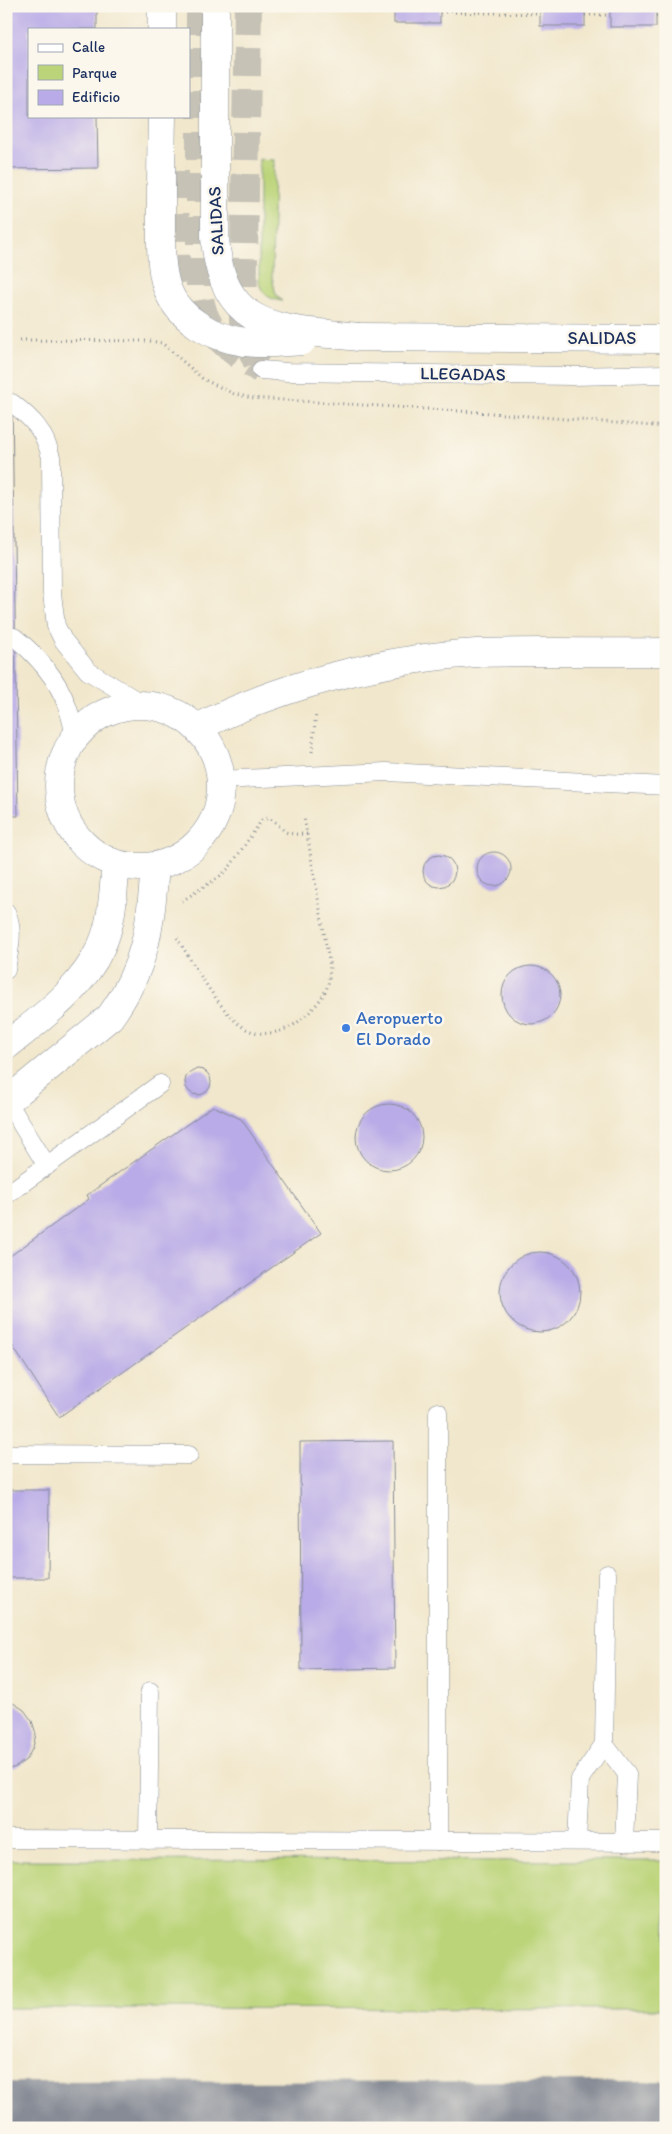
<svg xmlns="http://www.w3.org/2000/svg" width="672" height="2134" font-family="Itim,sans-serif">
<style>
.green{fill:#bbd479;stroke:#6b826c}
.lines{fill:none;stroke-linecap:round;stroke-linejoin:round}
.taxiway{stroke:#868b95;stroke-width:82}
.building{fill:#b9abe7}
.minor-tunnel{stroke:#c6c2b6;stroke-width:28;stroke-dasharray:28 14;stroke-linecap:butt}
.service-casing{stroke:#868b95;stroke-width:19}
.minor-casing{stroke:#868b95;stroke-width:29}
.path{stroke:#868b95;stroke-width:3;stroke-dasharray:1 4;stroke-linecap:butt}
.service{stroke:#fff;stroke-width:18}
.minor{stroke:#fff;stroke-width:28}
.minor-bridge-casing{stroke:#868b95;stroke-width:29;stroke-linecap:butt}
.minor-bridge{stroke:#fff;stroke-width:28}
.shop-dot{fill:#3f7fe0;stroke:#fbf7ec;stroke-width:2}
.labels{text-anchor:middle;stroke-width:5;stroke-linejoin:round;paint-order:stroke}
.street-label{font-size:18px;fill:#1b2f5e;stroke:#fbf7ec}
.shop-label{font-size:18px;fill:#366cbe;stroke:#fbf7ec;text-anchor:start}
</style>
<rect width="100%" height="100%" fill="#fbf7ec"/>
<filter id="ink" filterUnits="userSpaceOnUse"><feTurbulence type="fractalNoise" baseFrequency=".02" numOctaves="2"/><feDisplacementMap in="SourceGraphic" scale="10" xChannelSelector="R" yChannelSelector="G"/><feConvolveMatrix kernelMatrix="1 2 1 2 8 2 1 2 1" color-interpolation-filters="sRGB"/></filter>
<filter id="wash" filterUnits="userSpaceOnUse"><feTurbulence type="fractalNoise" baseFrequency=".0096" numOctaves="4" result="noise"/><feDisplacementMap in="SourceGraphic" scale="20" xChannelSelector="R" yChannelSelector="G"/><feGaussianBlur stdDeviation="1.12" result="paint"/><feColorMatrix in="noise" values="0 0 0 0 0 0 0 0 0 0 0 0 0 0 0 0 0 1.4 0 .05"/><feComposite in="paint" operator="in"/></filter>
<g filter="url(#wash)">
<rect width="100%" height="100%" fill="#f1e7cc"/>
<!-- green -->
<g class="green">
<path d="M259 159 274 160 272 277 276 295 282 301C269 299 263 295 259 283Z"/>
<path d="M6 1860 666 1861V2009L6 2008Z"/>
</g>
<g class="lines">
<!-- taxiway -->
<path class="taxiway" d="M6 2123 666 2122"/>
</g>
<g id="blocks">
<!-- building -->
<g class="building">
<path d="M6 6H97V29H29V116H97L98 168 6 169Z"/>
<rect x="394" y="6" width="46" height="17"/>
<rect x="540" y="6" width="45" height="20"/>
<rect x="610" y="6" width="46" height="21"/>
<path d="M6 393H12V403L18 816H6Z"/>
<circle cx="494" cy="869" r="17"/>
<circle cx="439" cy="871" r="16"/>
<circle cx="531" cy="995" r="29"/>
<circle cx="198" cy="1082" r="13"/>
<circle cx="389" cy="1137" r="33"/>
<path d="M213 1106 241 1119 321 1233 59 1417 6 1336V1259L89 1199 87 1195Z"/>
<circle cx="540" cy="1292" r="40"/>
<path d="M393 1441 395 1668 301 1670 300 1442Z"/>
<path d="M6 1490H49L48 1578H6Z"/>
<path d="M6 1702 13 1703 24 1710 32 1721 36 1734 33 1747 27 1759 16 1767 6 1770Z"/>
</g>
</g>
</g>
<g filter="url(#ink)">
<use href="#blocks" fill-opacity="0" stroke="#868b95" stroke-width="1"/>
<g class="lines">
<!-- minor-tunnel -->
<g class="minor-tunnel">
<path d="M200 6V298C205 334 232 351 261 370"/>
<path d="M248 6 243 320 245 335 257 362"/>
<path d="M175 171 176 285"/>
</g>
<!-- service casing -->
<g class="service-casing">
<g id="service">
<path d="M261 370 287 372 573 376 666 374"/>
<path d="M12 403C34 420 44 431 51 457L52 593 56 626 63 640 88 671 144 705"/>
<path d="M14 637C36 654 58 679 67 706 71 716 73 727 75 737"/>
<path d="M221 780 386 772 666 786"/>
<path d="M6 912C15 929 9 952 6 970"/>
<path d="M7 1101 47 1166"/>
<path d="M6 1195 160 1084"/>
<path d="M6 1454 189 1455"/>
<path d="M604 1744 627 1774 624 1842"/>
<path d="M6 1839 666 1842"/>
<path d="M148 1840 150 1691"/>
<path d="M438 1841V1412"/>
<path d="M577 1841 580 1779 604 1744 607 1574"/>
</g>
</g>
<!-- minor casing -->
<g class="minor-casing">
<g id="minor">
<path d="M162 29V6"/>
<path d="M358 337 666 339"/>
<circle cx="140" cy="786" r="81"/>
<path d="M197 728C278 686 385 658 477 653 539 651 603 653 666 652"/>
<path d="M6 1046C41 1018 82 989 101 947 113 922 113 891 116 864"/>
<path d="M6 1102 110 1017C147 966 150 926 155 866"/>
</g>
</g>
<!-- path -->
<g class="path">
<path d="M270 6 394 11"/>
<path d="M440 12 540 14"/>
<path d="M585 15H610"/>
<path d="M656 16H666"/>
<path d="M20 340 150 341 162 343 203 379 234 394 252 398 491 413 666 427"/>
<path d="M312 752 316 713"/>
<path d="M182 901 219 877 229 868 262 820C274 815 277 826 286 832 293 835 300 834 307 834"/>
<path d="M177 938C192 961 221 1014 244 1028 261 1038 283 1033 298 1022 309 1014 323 999 327 987 330 981 329 973 330 967L304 817"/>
</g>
<!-- service -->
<use href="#service" class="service"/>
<!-- minor -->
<use href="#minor" class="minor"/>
<!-- minor-bridge casing -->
<g class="minor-bridge-casing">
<g id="minor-bridge">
<path d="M215 6V238C222 334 282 328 358 337"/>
<path d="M162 116C161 152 161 188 161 223 161 244 160 268 167 288 178 319 213 338 245 342 263 345 283 342 302 341"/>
</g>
</g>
<!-- minor-bridge -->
<use href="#minor-bridge" class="minor-bridge"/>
</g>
</g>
<!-- markers -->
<circle class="shop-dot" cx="346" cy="1028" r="5"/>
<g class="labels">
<!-- street labels -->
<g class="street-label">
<text transform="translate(216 221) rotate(-93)" y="6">SALIDAS</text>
<text x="602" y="344">SALIDAS</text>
<text transform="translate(463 374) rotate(1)" y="6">LLEGADAS</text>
</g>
<!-- shop labels -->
<g class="shop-label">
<text x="356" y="1024">Aeropuerto<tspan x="356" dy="21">El Dorado</tspan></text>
</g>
</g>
<!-- margin -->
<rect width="672" height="2134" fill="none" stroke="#fbf7ec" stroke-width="25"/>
<!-- legend -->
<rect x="28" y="28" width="162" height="90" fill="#fbf7ec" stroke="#a1a7b3"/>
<rect x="38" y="44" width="25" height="8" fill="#ffffff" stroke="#a1a7b3"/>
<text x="72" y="52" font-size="15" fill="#1b2f5e">Calle</text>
<rect x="38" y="65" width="25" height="15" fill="#bbd479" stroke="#a1a7b3"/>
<text x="72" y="78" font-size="15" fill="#1b2f5e">Parque</text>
<rect x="38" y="90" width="25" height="15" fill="#b9abe7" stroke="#a1a7b3"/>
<text x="72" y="102" font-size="15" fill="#1b2f5e">Edificio</text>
</svg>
